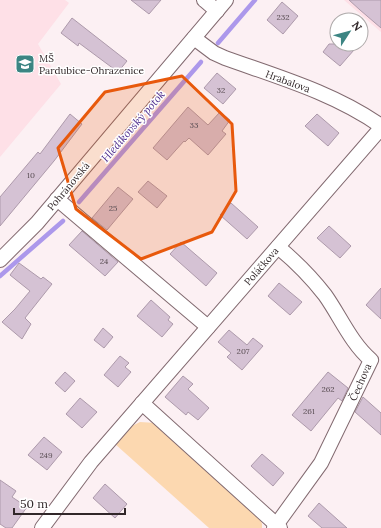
<svg xmlns="http://www.w3.org/2000/svg" width="381" height="528" font-family="Lora,serif">
<style>
.built{fill:#fee0e7}
.green{fill:#fcd8b0}
.lines{fill:none;stroke-linecap:round;stroke-linejoin:round}
.stream{stroke:#ac98eb;stroke-width:4.5}
.building{fill:#d5c2d4;stroke:#ad9aab}
.minor-casing{stroke:#826a70;stroke-width:16}
.minor{stroke:#fff;stroke-width:14}
.marked{fill:#e8590c;fill-opacity:0.2;stroke:#e8590c;stroke-width:3;stroke-linejoin:round}
.labels{text-anchor:middle;stroke-width:3;stroke-linejoin:round;paint-order:stroke}
.number-label{font-size:8px;fill:#5a4e54}
.poi-label{font-size:10px;fill:#312729;stroke:#fff;text-anchor:start}
.street-label{font-size:10px;fill:#312729;stroke:#fff}
.water-label{font-size:11px;font-style:italic;fill:#50308f;stroke:#fff}
</style>
<rect width="100%" height="100%" fill="#fcf0f3"/>
<!-- built -->
<g class="built">
<path d="M0 0H65L69 3 38 44 61 84 0 157Z"/>
<path d="M344 0H381V32Z"/>
</g>
<!-- green -->
<path class="green" d="M140 422 156 423 260 517 262 524V528H209L115 444 130 427Z"/>
<g class="lines">
<!-- stream -->
<g class="stream">
<path d="M218 43 255 0"/>
<path d="M79 202 201 62"/>
<path d="M0 276 63 221"/>
</g>
</g>
<!-- building -->
<g class="building">
<path d="M131 0H161L149 14Z"/>
<path d="M349 0H381V28L360 10Z"/>
<path d="M282 2 298 16 283 34 267 20Z"/>
<path d="M72 18 127 61 118 72 79 43 78 46 61 33Z"/>
<path d="M329 44H346L354 50 340 66 323 52Z"/>
<path d="M217 73 236 89 223 104 204 88Z"/>
<path d="M188 107 208 125 220 112 230 120 222 131 226 134 208 155 189 138 185 142 184 141 167 160 153 148Z"/>
<path d="M70 114 82 124 54 161 0 226V197L38 152 40 154Z"/>
<path d="M317 114 339 133 328 146 305 126Z"/>
<path d="M148 181 167 196 157 208 138 192Z"/>
<path d="M118 187 133 199 107 230 92 218Z"/>
<path d="M231 203 258 227 247 239 220 215Z"/>
<path d="M329 226 351 246 340 258 317 238Z"/>
<path d="M82 231 118 262 105 276 69 245Z"/>
<path d="M181 242 217 273 206 286 170 254Z"/>
<path d="M19 263 41 279 43 277 52 284 25 318 31 324 22 339 2 322 15 309 30 291 10 275Z"/>
<path d="M279 283 302 302 290 315 268 296Z"/>
<path d="M381 288V319L366 305Z"/>
<path d="M151 300 170 317 168 320 173 324 162 337 137 316Z"/>
<path d="M103 328 113 337 104 348 94 340Z"/>
<path d="M229 330 247 345 253 338 263 346 242 370 227 357 231 353 218 342Z"/>
<path d="M120 356 129 363 125 367 131 372 118 387 104 375Z"/>
<path d="M65 372 75 381 65 392 55 383Z"/>
<path d="M328 372 348 388 342 401 338 398 311 431 292 415Z"/>
<path d="M183 376 193 384 188 389 209 408 198 420 188 412 186 415 165 397Z"/>
<path d="M363 397 381 413V435L355 412Z"/>
<path d="M80 398 97 412 82 428 66 414Z"/>
<path d="M44 437 62 452 47 470 28 455Z"/>
<path d="M262 454 284 473 273 486 251 466Z"/>
<path d="M0 480 16 491 12 497 27 507 12 528H6L0 524Z"/>
<path d="M105 484 127 504 115 518 93 498Z"/>
<path d="M319 503 347 528H322L308 516Z"/>
</g>
<g class="lines">
<!-- minor casing -->
<g class="minor-casing">
<g id="minor">
<path d="M204 0 217 11"/>
<path d="M194 38 214 53 225 58C278 77 334 93 381 126"/>
<path d="M57 199 208 327"/>
<path d="M0 260 37 223 226 0"/>
<path d="M142 403 280 528"/>
<path d="M42 528 91 462 381 128"/>
<path d="M274 528 321 463 371 360C351 343 340 316 325 295 311 277 295 261 278 247"/>
</g>
</g>
<!-- minor -->
<use href="#minor" class="minor"/>
</g>
<!-- marked area -->
<path class="marked" d="M182 76 232 124 236 191 212 232 141 259 76 209 58 148 105 92Z"/>
<!-- icons -->
<defs>
<g id="school-square" transform="scale(1)"><rect x="-9" y="-9" width="18" height="18" rx="4" fill="#3c8583" stroke="#fff"/><path d="M0-5L7-2L0 1L-7-2ZM-4 1L0 2.5L4 1V4Q0 6-4 4Z" fill="#fff"/></g>
</defs>
<g fill-rule="evenodd">
<use href="#school-square" x="25" y="64"/>
</g>
<g class="labels">
<!-- number labels -->
<g class="number-label">
<text x="283" y="20">232</text>
<text x="221" y="93">32</text>
<text x="194" y="128">33</text>
<text x="31" y="178">10</text>
<text x="113" y="211">25</text>
<text x="104" y="264">24</text>
<text x="243" y="354">207</text>
<text x="328" y="392">262</text>
<text x="309" y="414">261</text>
<text x="46" y="458">249</text>
</g>
<!-- poi labels -->
<g class="poi-label">
<text x="39" y="62">MŠ<tspan x="39" dy="12">Pardubice-Ohrazenice</tspan></text>
</g>
<!-- street labels -->
<g class="street-label">
<text transform="translate(288 81) rotate(20)" y="4">Hrabalova</text>
<text transform="translate(68 186) rotate(-50)" y="4">Pohránovská</text>
<text transform="translate(261 266) rotate(-49)" y="4">Poláčkova</text>
<text transform="translate(360 382) rotate(-66)" y="4">Čechova</text>
</g>
<!-- water labels -->
<g class="water-label">
<text transform="translate(133 126) rotate(-49)" y="4">Hledíkovský potok</text>
</g>
</g>
<!-- north arrow -->
<g transform="translate(349 32) rotate(54)"><circle r="19" fill="#ffffff" stroke="#ada9a9"/>
<path d="M0-3L7 15L0 10L-7 15Z" fill="#3c8583"/>
<text y="-6" font-size="11" font-weight="bold" text-anchor="middle" fill="#312729">N</text>
</g>
<!-- scale -->
<path d="M14 508v6h111v-6" fill="none" stroke="#312729" stroke-width="2"/>
<text x="20" y="508" font-size="12" fill="#312729" stroke="#ffffff" stroke-width="3" paint-order="stroke">50 m</text>
</svg>
